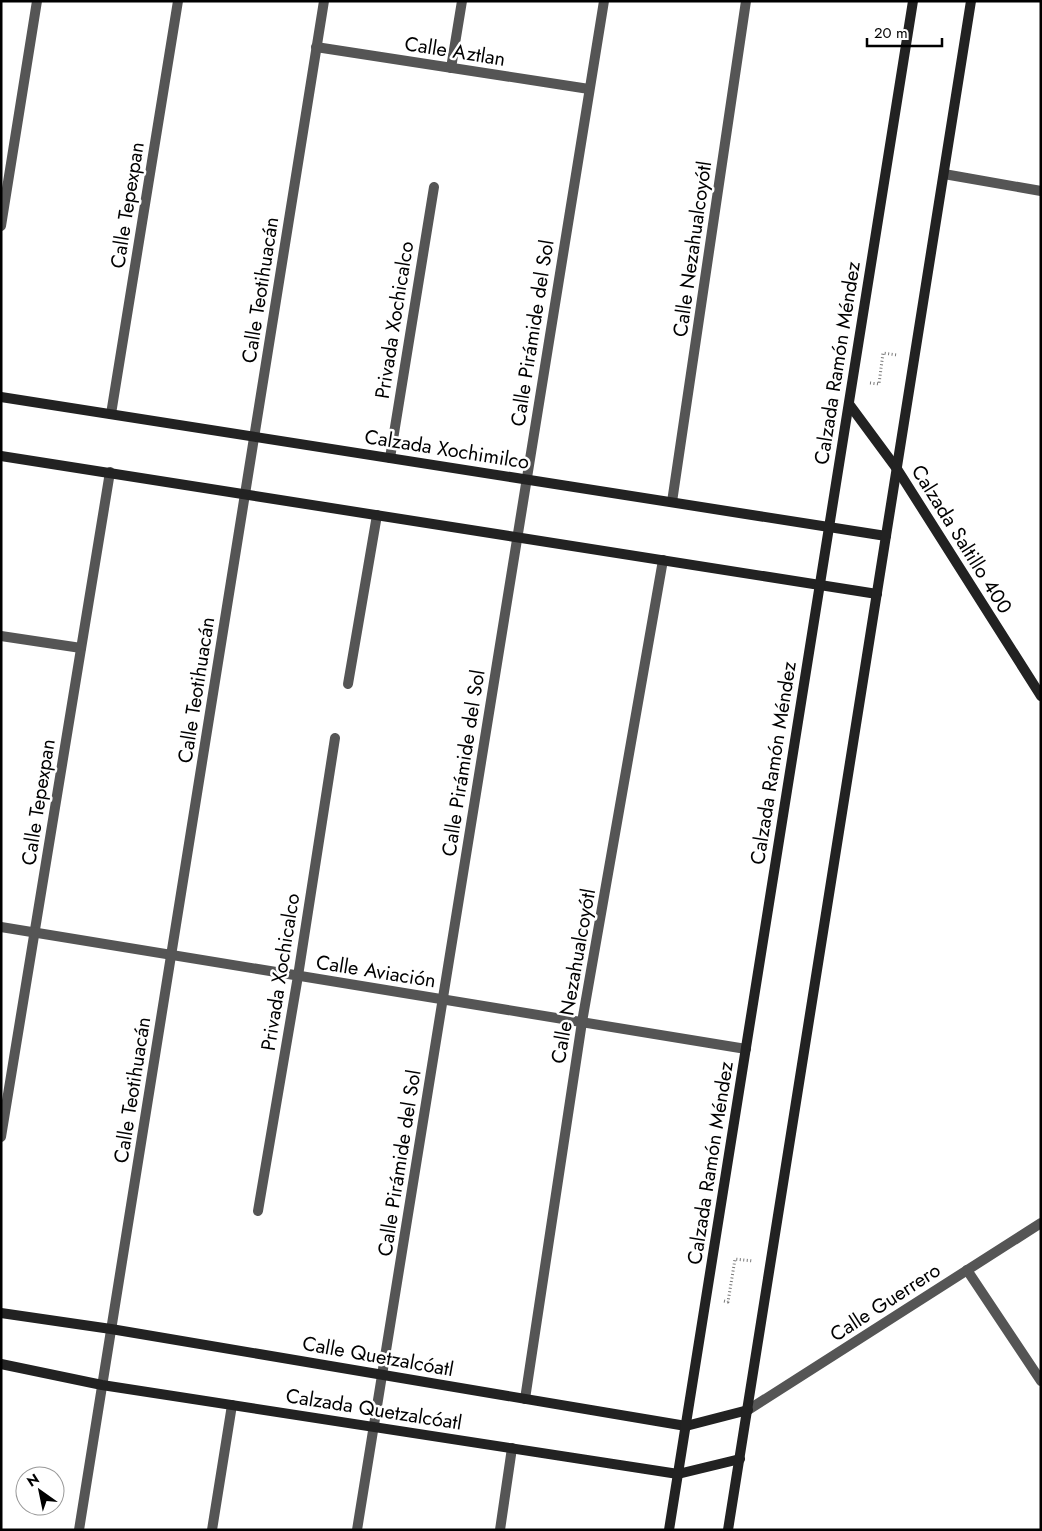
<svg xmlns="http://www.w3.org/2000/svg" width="1042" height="1531" font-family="Jost,sans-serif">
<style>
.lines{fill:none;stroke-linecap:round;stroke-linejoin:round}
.path{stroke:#777;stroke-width:3;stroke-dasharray:1 2.5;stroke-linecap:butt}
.lane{stroke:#555;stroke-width:10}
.street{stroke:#555;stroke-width:10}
.secondary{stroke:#222;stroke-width:10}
.labels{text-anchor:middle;stroke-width:5;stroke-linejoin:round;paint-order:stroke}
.street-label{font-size:20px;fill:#000;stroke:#fff}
</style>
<rect width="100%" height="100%" fill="#fff"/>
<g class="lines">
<!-- path -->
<g class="path">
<path d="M870 383 879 384 883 353 897 355"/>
<path d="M724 1301 728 1302 735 1259 753 1261"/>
</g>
<!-- lane -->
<g class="lane">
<path d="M111 414 178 1"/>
<path d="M1 636 81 648"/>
<path d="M348 684 377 515"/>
<path d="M1 1137 110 472"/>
<path d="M258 1211 298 976 335 738"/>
</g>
<!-- street -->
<g class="street">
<path d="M316 47 589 89"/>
<path d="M451 68 462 1"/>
<path d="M944 174 1041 191"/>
<path d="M1 226 37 1"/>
<path d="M390 458 434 187"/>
<path d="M672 502 746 1"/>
<path d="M1 927 746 1049"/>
<path d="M967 1270 1041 1381"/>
<path d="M525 1399 582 1022 663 560"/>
<path d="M748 1410 1041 1223"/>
<path d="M79 1530 324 1"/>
<path d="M212 1530 232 1405"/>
<path d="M357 1530 604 1"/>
<path d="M500 1530 512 1448"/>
</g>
<!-- secondary -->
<g class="secondary">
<path d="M1 397 886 536"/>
<path d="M849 404 897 469 1041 696"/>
<path d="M1 456 877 594"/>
<path d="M1 1313 111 1329 686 1426 748 1410"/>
<path d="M1 1364 102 1385 678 1474 740 1459"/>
<path d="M669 1530 913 1"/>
<path d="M728 1530 971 1"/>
</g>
</g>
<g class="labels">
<!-- street labels -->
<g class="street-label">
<text transform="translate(455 51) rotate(9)" y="7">Calle Aztlan</text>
<text transform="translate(127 205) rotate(-81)" y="7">Calle Tepexpan</text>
<text transform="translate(692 249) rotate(-82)" y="7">Calle Nezahualcoyótl</text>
<text transform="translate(260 290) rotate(-81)" y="7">Calle Teotihuacán</text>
<text transform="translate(394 320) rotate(-81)" y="7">Privada Xochicalco</text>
<text transform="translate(532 333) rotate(-81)" y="7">Calle Pirámide del Sol</text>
<text transform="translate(837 363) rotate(-81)" y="7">Calzada Ramón Méndez</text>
<text transform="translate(447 449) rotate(9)" y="7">Calzada Xochimilco</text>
<text transform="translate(962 539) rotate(58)" y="7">Calzada Saltillo 400</text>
<text transform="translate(196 690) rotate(-81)" y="7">Calle Teotihuacán</text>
<text transform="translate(463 763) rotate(-81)" y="7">Calle Pirámide del Sol</text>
<text transform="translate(773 763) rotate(-81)" y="7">Calzada Ramón Méndez</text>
<text transform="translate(38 802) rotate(-81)" y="7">Calle Tepexpan</text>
<text transform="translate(376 971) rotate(9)" y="7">Calle Aviación</text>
<text transform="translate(280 972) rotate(-81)" y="7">Privada Xochicalco</text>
<text transform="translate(573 976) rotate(-80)" y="7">Calle Nezahualcoyótl</text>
<text transform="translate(132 1090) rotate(-81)" y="7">Calle Teotihuacán</text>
<text transform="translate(399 1163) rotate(-81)" y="7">Calle Pirámide del Sol</text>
<text transform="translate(710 1163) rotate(-81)" y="7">Calzada Ramón Méndez</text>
<text transform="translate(885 1302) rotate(-33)" y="7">Calle Guerrero</text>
<text transform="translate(378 1356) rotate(10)" y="7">Calle Quetzalcóatl</text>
<text transform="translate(374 1409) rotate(9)" y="7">Calzada Quetzalcóatl</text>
</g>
</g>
<!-- border -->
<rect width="1042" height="1531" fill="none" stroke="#000000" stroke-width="5"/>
<!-- north arrow -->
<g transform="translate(40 1491) rotate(327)"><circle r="24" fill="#ffffff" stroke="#999999"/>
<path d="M0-4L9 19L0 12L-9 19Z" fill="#000000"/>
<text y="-8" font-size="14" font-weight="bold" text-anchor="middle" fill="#000000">N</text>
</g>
<!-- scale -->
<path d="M867 38v8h75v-8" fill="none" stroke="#000000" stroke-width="2.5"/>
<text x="874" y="38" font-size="15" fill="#000000" stroke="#ffffff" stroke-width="4" paint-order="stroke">20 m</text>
</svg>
